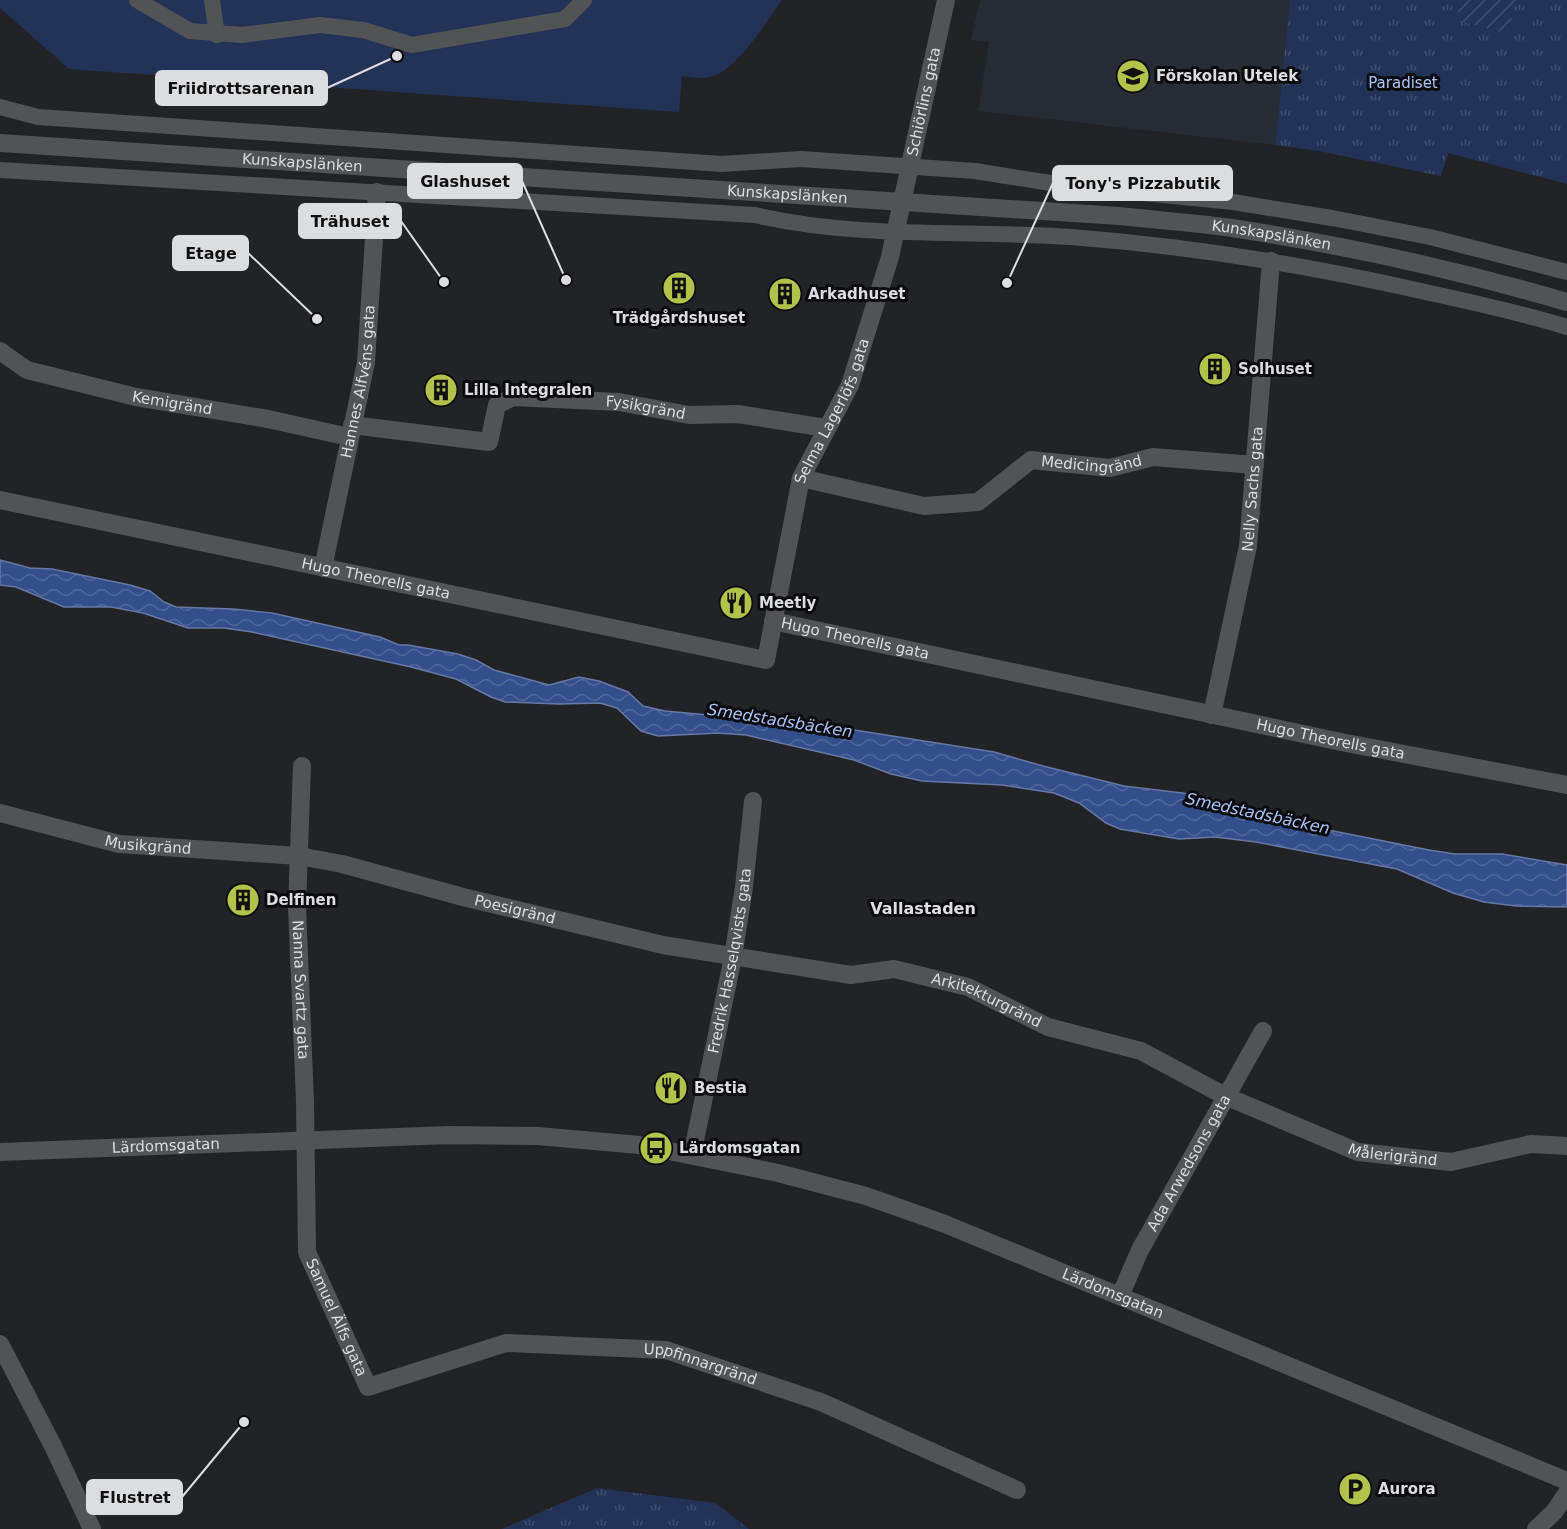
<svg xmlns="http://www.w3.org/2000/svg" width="1567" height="1529" font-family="'DejaVu Sans',sans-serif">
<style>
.built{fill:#282c34}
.park{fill:url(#park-tufts)}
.garden{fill:url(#garden-furrows)}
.pitch{fill:#233358}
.water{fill:url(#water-waves);stroke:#6678a4;stroke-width:1.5}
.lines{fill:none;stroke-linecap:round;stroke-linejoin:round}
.lane{stroke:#525355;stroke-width:16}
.street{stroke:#525355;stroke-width:18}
.labels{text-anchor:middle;stroke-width:6;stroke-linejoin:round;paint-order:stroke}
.poi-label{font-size:15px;font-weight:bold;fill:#dcdddf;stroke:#0c0c0e;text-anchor:start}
.park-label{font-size:15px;fill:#abc4fa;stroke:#0c0c0e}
.street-label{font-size:15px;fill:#dcdddf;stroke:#0c0c0e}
.water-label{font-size:16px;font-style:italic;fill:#abc3fa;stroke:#0c0c0e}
.neighbourhood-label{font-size:16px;font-weight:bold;fill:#dedfe3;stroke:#0c0c0e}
.leader{fill:none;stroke:#dcdddf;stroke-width:2}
.callout-dot{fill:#dcdddf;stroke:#0c0c0e;stroke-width:2}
.callout{fill:#dcdddf;stroke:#dcdddf;stroke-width:2}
.callout-label{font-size:16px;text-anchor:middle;font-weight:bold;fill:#111}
</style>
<defs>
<pattern id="park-tufts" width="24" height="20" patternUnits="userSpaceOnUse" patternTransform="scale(1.5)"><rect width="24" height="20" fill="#233358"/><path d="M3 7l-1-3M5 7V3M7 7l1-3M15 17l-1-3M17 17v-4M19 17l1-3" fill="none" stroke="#425070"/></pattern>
<pattern id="garden-furrows" width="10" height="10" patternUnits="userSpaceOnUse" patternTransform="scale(1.5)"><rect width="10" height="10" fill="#233358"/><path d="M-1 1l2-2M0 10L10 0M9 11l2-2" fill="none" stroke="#425070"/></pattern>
<pattern id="water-waves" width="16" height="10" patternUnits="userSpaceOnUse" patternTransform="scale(1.5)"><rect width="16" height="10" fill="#344d8b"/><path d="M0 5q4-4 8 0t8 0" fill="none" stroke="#51669b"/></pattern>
</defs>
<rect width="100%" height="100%" fill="#222326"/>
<!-- built -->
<path class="built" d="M980 0H1290L1275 145 978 111 989 42 971 40Z"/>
<!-- park -->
<g class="park">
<path d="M1290 0H1567V184L1448 153 1441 176 1319 151 1275 145Z"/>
<path d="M597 1488 715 1503 749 1529H502Z"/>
</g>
<!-- garden -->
<path class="garden" d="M1461 0H1516L1508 34 1456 20Z"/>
<!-- pitch -->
<path class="pitch" d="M0 0H782C768 20 735 73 710 77 701 79 691 77 682 76L679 112 69 69 0 8Z"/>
<!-- water -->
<path class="water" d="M0 560 30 568 52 569 130 585 150 591 164 602 176 607 233 609 272 613 380 637 399 645H408L458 654 476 660 494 670 549 685 579 677 599 681 628 692 643 706 665 711 829 726 994 752 1043 766 1124 786 1199 795 1283 821 1429 850 1455 854H1502L1567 865V907L1516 906 1484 902 1453 893 1397 869 1256 842 1215 837 1179 839 1120 829 1106 823 1079 803 1054 793 1002 785 922 781 891 774 854 760 746 735 718 733 658 736 641 731 617 708 600 703 559 704 505 702 491 697 456 679 411 667 252 632 224 628H188L143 613 111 607H64L16 587 0 585Z"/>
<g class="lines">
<!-- lane -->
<g class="lane">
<path d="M137 0 190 31 242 35 320 25 363 30 412 45 565 19 584 0"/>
<path d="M212 0 217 35"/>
<path d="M0 107 38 117 722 164 801 159 975 171 1063 185 1233 202 1332 218 1430 237 1567 272"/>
<path d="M0 170 755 215C858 239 966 230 1071 237 1189 246 1306 265 1421 291 1470 302 1519 312 1567 327"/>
</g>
<!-- street -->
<g class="street">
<path id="s1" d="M0 143 1119 216C1157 220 1195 223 1232 228 1345 245 1457 270 1567 302"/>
<path id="s2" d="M0 351 27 370 136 397 268 419 349 437"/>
<path id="s3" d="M352 425 489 442 497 405 513 397 619 402 689 415 738 414 826 428"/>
<path id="s4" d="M801 478 924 506 978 502 1031 460 1110 468 1153 457 1255 465"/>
<path id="s5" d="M0 500 766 660 801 478 850 385 890 257 946 0"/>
<path id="s6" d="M323 568 366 362 377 192"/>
<path id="s7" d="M773 621 1341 742 1567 785"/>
<path id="s8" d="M1212 715 1248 546 1271 261"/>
<path id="s9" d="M302 766 297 907 305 1101 307 1252 368 1387 506 1343 666 1350 821 1402 1017 1490"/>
<path id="s10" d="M0 813 119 844 299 856 342 864 463 897 663 945 851 975 894 969 968 987 1048 1027 1141 1051 1225 1096 1358 1152 1451 1162 1531 1144 1567 1146"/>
<path id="s11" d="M0 1152 449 1135 538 1136 639 1145 778 1173 866 1196 945 1224 1567 1481"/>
<path id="s12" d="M692 1155 733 957 744 887 753 801"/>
<path id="s13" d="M1120 1296 1140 1250 1263 1031"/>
<path d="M0 1344 53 1446 92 1529"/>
<path d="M1536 1529 1554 1512 1567 1493"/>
</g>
</g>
<!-- icons -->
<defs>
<g id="school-disc" transform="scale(1.725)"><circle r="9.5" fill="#b3c24b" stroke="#0c0c0e"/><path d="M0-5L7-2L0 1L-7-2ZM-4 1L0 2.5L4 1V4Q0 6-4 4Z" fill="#111"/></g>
<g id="building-disc" transform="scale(1.725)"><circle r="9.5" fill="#b3c24b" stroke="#0c0c0e"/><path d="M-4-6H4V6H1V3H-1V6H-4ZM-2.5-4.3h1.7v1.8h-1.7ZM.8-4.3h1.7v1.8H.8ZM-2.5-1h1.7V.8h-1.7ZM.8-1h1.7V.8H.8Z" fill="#111"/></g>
<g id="restaurant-disc" transform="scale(1.725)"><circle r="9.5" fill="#b3c24b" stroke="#0c0c0e"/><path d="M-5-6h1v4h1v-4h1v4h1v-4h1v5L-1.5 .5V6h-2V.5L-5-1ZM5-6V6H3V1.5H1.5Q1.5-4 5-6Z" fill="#111"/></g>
<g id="bus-disc" transform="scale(1.725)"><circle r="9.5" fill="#b3c24b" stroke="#0c0c0e"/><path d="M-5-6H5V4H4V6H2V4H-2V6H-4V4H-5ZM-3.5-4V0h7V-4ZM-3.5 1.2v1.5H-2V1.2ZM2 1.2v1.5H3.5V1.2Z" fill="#111"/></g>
<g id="parking-disc" transform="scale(1.725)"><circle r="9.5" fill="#b3c24b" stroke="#0c0c0e"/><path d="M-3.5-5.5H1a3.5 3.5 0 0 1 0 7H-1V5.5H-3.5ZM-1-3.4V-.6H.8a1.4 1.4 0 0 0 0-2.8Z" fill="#111"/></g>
</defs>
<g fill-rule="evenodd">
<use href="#school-disc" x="1133" y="76"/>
<use href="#building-disc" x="679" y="288"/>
<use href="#building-disc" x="785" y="294"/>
<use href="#building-disc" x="1215" y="369"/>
<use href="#building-disc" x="441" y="390"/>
<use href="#restaurant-disc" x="736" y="603"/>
<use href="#building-disc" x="243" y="900"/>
<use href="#restaurant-disc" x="671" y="1088"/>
<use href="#bus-disc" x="656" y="1148"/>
<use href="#parking-disc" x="1355" y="1489"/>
</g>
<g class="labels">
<!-- poi labels -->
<g class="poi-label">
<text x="1156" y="81">Förskolan Utelek</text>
<text x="808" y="299">Arkadhuset</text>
<text x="679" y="323" text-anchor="middle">Trädgårdshuset</text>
<text x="1238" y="374">Solhuset</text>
<text x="464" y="395">Lilla Integralen</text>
<text x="759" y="608">Meetly</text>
<text x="266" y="905">Delfinen</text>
<text x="694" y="1093">Bestia</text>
<text x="679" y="1153">Lärdomsgatan</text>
<text x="1378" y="1494">Aurora</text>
</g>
<!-- park labels -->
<g class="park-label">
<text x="1403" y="88">Paradiset</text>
</g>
<!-- street labels -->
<g class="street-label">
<text dy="5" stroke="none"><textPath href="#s5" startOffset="1366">Schiörlins gata</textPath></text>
<text dy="5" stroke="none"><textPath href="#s1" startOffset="303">Kunskapslänken</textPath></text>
<text dy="5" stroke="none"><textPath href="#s1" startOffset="789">Kunskapslänken</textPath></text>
<text dy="5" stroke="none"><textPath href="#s1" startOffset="1275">Kunskapslänken</textPath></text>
<text dy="5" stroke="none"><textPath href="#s6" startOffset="190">Hannes Alfvéns gata</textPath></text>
<text dy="5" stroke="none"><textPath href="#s2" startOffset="182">Kemigränd</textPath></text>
<text dy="5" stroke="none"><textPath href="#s3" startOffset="327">Fysikgränd</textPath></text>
<text dy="5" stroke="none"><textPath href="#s5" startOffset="1042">Selma Lagerlöfs gata</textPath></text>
<text dy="5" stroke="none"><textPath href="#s4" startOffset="309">Medicingränd</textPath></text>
<text dy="5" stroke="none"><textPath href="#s8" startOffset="230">Nelly Sachs gata</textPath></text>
<text dy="5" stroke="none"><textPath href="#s5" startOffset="384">Hugo Theorells gata</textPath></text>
<text dy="5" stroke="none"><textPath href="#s7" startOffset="84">Hugo Theorells gata</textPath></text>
<text dy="5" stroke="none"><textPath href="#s7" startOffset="570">Hugo Theorells gata</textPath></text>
<text dy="5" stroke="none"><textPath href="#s10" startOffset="152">Musikgränd</textPath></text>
<text dy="5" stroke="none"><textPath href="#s10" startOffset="526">Poesigränd</textPath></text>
<text dy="5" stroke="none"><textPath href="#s12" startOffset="198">Fredrik Hasselqvists gata</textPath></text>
<text dy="5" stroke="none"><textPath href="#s9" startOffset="224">Nanna Svartz gata</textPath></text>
<text dy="5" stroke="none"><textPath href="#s10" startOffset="1010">Arkitekturgränd</textPath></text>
<text dy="5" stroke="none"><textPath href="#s11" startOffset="166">Lärdomsgatan</textPath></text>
<text dy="5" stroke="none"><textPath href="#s10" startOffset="1448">Målerigränd</textPath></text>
<text dy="5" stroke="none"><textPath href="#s13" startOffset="150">Ada Arwedsons gata</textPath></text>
<text dy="5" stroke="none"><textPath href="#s11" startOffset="1138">Lärdomsgatan</textPath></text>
<text dy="5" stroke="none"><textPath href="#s9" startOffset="558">Samuel Älfs gata</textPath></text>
<text dy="5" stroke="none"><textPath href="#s9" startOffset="976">Uppfinnargränd</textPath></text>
</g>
<!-- water labels -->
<g class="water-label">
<text transform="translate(780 720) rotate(9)" y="6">Smedstadsbäcken</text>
<text transform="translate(1258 813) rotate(12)" y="6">Smedstadsbäcken</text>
</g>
<!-- neighbourhood labels -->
<g class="neighbourhood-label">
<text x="923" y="914">Vallastaden</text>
</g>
</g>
<!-- callouts -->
<path class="leader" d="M397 56L327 88M566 280L522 181M1007 283L1053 183M444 282L401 221M317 319L248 253M244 1422L182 1497"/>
<g class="callout-dot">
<circle cx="397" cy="56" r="6"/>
<circle cx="566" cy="280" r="6"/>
<circle cx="1007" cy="283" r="6"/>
<circle cx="444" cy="282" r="6"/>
<circle cx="317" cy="319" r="6"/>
<circle cx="244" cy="1422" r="6"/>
</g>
<g class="callout">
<rect x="156" y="71" width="171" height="34" rx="6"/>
<rect x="408" y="164" width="114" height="34" rx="6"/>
<rect x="1053" y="166" width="179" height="34" rx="6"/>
<rect x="299" y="204" width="102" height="34" rx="6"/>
<rect x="173" y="236" width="75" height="34" rx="6"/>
<rect x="87" y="1480" width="95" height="34" rx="6"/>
</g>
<g class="callout-label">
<text x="241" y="94">Friidrottsarenan</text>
<text x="465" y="187">Glashuset</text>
<text x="1143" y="189">Tony's Pizzabutik</text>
<text x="350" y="227">Trähuset</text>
<text x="211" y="259">Etage</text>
<text x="135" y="1503">Flustret</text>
</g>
</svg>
